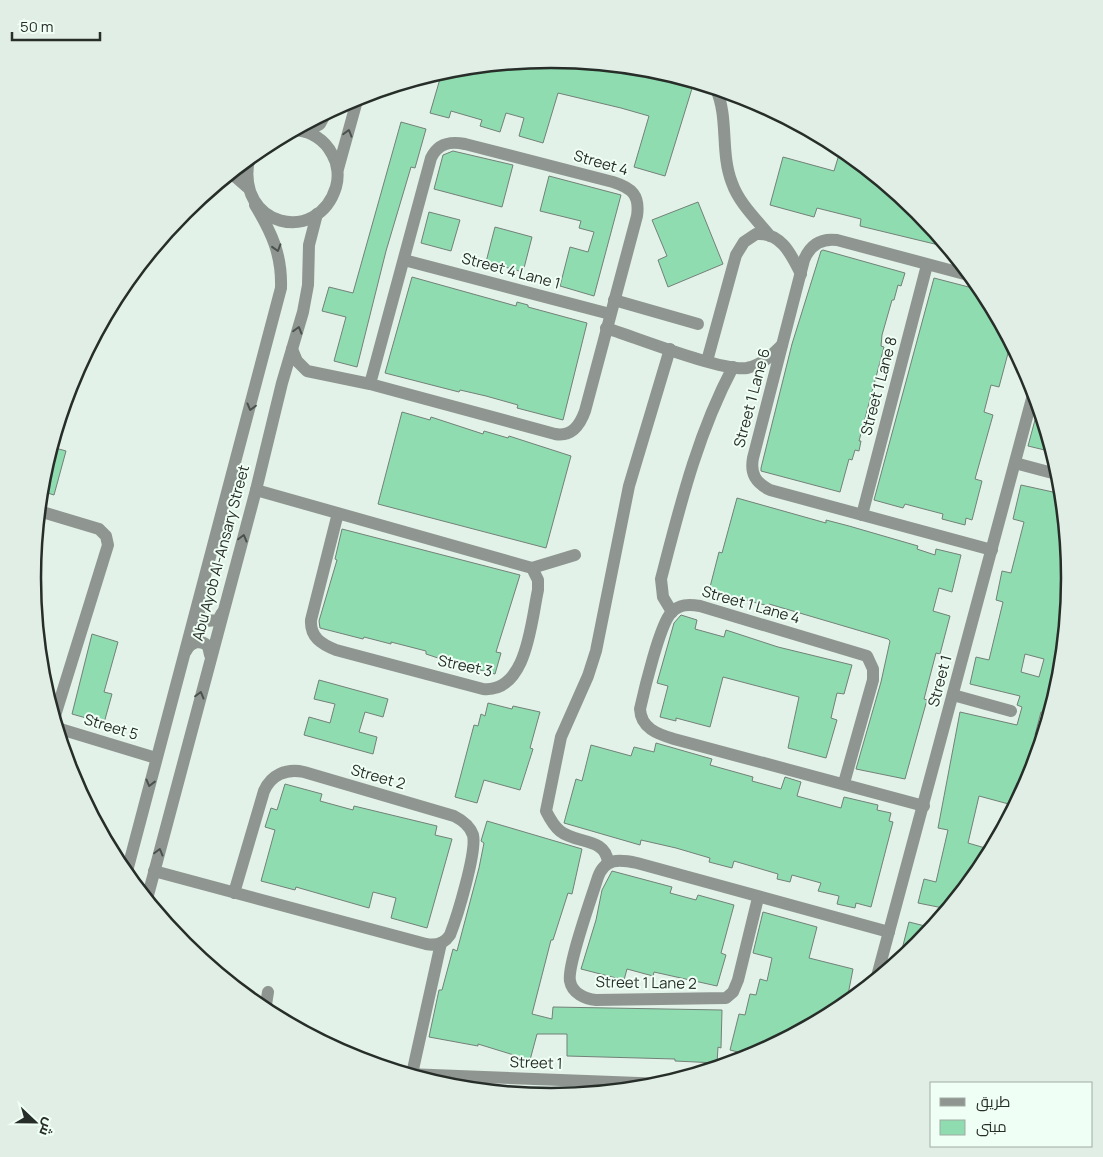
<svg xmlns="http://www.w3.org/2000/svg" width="1103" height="1157" font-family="Manrope,Cairo,sans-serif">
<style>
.building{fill:#8edcaf;stroke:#738178;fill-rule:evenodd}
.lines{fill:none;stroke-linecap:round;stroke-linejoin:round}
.minor{stroke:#8f9691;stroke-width:12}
.oneway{stroke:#4b524d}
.labels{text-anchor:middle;stroke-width:4;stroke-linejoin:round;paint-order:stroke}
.street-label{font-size:15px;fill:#272d29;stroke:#f0fff5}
.rim{fill:none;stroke:#272d29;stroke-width:2.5}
</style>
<rect width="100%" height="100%" fill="#e2f2e8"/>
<!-- building -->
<g class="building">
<path d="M552 60 653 70 694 82 665 176 634 167 649 116 621 108 558 93 543 143 519 136 524 118 506 113 500 132 480 126 482 120 451 111 449 118 430 113 442 72Z"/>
<path d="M401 122 426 129 415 168 411 167 386 251 357 367 334 361 346 317 322 311 329 287 353 293Z"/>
<path d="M841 148 919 212 947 247 860 226 861 219 817 208 814 217 770 205 783 157 834 171Z"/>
<path d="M453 151 513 165 502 207 434 189 443 155Z"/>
<path d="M549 176 621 195 594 296 560 286 570 247 588 252 594 232 579 228 581 221 540 211Z"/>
<path d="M698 202 723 264 668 287 658 260 667 256 652 220Z"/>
<path d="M429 212 460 220 451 251 421 243Z"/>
<path d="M495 227 532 237 523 272 486 262Z"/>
<path d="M823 250 905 273 901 286 898 285 894 300H892L882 335 881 346 884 347 859 441H861L859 451 855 450 852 460 849 459 840 492 761 471V468L792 344 821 251Z"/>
<path d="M412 277 516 306 517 302 528 305V307L587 323 563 420 517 408 518 405 486 396 460 390 459 392 385 373Z"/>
<path d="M934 278 984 291 1011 342 999 387 991 385 984 412 993 415 975 479 982 481 972 520 966 518 965 525 942 519 943 514 905 504 903 508 874 500Z"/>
<path d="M1039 405 1053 452 1028 446Z"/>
<path d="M402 412 430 420 431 417 483 434 484 431 508 438 509 436 571 456 546 548 378 504Z"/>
<path d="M52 447 66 451 54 495 41 491 43 477Z"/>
<path d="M1021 485 1062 494 1070 579 1061 674H1058L1050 703 1053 704 1050 714 1041 712 1035 735 1043 738 1031 777 1016 806 979 796 968 843 992 850 983 867 971 881 963 879 959 896 948 909 918 903 924 879 936 882 948 830 938 828 960 712 1017 725 1022 707 1017 705 1020 696 970 684 976 657 989 660 1003 602 996 600 1002 571 1011 573 1024 522 1013 519ZM1025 654 1044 659 1039 677 1021 672Z"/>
<path d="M737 498 826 523V520L849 526 918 546 917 549 935 555 936 549 961 555 952 592 939 588 933 611 950 616 940 654 936 653 924 699 927 700 905 779 856 769 881 682 890 641 888 639 769 604V606L709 591 719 552 722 553Z"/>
<path d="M342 529 520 575 496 652 501 653 495 674 450 662 426 654V651L391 642V644L364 637 363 639 320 628 319 621 337 560 335 559Z"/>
<path d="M681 615 697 620 695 629 724 637 726 630 778 647 852 665 844 694 837 693 831 718 837 720 826 758 788 748 799 697 723 677 710 727 676 718V721L660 717 668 686 657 683 674 623Z"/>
<path d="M92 634 118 642 104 692 112 694 104 723 72 714Z"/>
<path d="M319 680 388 699 383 717 365 712 359 732 377 737 373 754 304 735 309 717 330 723 335 704 314 699Z"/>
<path d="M488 703 512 709 513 706 540 712 530 748 533 749 520 790 484 780 477 803 455 797 474 725 478 726 481 714 485 716Z"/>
<path d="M656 743 712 759 710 765 753 777 752 781 781 789 785 777 801 782 797 796 841 808 844 797 878 805 877 810 891 813 889 821 893 822 871 907 856 903 855 908 837 904 839 896 818 891 821 883 792 875 790 882 777 879 778 874 734 861 732 868 709 862 710 858 676 848 641 840 640 845 564 823 576 779 582 781 591 745 631 756 634 747 654 752Z"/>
<path d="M285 784 322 794 320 801 353 810 354 806 437 826 435 835 452 839 427 928 391 918 396 898 373 892 369 908 296 887 295 890 261 881 275 830 265 827 271 808 277 810Z"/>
<path d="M487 821 582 849 572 894 568 893 553 940H551L532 1014 552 1019 553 1007 722 1010 721 1048 718 1047 717 1063 675 1061V1059L567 1056V1034H537L530 1060 478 1044V1046L429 1037 439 990H442L453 949 457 951 479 868 484 843 481 841Z"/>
<path d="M612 871 672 887 670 893 696 900 698 895 734 905 721 953 726 955 717 986 654 972 653 976 627 969 624 980 581 969 596 920 602 890Z"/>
<path d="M763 912 817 927 809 958 853 969 846 1005 754 1056 730 1050 739 1014 745 1015 750 994 756 995 760 979 767 981 772 958 753 953Z"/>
<path d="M909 922 933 928 918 946 899 961Z"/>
</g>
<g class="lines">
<!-- minor -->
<g class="minor">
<path d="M716 89C729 118 720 153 732 183 739 203 756 219 770 236"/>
<path d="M306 132 320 124 326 113"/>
<path d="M249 159C235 227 318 246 336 187 339 177 338 164 332 154 325 140 311 131 295 130"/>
<path d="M338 169 358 97"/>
<path d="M231 173 247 187"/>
<path d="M404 260 610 314"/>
<path d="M972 276 837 240C821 238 810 245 804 260L753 458C750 474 756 483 770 490L992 550"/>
<path d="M614 300 698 324"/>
<path d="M606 328C635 337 722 372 747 368 762 365 772 355 782 345"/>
<path d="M292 349 297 361 307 371 370 384 555 434C572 437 580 425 585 411L637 216C640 195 632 188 613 182L465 144C450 141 438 143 431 158L370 384"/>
<path d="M707 361 736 255 744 242 756 234C781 232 791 254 801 274"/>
<path d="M1015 463 1060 475"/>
<path d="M256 490 532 568 538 580V590C531 622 527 693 483 689L336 650C321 644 310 637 311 620L338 513"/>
<path d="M39 511 99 529 106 536 108 545 54 719"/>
<path d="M862 515 927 265"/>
<path d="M532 568 575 555"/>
<path d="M198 609 200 617 206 621 218 620 222 613"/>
<path d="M672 612 663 597 661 579C680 506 697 435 733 367"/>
<path d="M186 651C191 642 200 639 208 646L210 655"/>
<path d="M953 695 1011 711"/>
<path d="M57 728 156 758"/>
<path d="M844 783 873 680V669L867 656 700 606C689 604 679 604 671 613 660 624 644 691 640 709 641 728 657 734 674 739L924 806"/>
<path d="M608 862C605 837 576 844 560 831 555 827 549 817 546 811L561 737 588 676 596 651 629 486 670 349"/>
<path d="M154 871 426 944C436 946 444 944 450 935 457 917 477 852 473 835 470 826 462 820 454 816L304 772C286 768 271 775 264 791L234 893"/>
<path d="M126 875 281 288C282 255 272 233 255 205"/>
<path d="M758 898 738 980 733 992 726 998 596 1000C585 999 572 993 570 981 567 966 592 896 598 877 605 858 619 859 637 863L889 932"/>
<path d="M147 899 256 490 282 383 303 312 308 285 309 245 317 214"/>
<path d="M876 980 1034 391"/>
<path d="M265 1011 268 992"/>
<path d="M407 1074 665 1084"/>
<path d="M412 1074 441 943"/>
</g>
</g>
<!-- one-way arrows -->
<defs><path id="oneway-chevron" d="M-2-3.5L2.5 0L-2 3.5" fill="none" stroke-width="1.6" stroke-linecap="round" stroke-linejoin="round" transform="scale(1.25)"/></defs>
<g class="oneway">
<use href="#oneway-chevron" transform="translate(348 133) rotate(-74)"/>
<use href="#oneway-chevron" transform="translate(277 248) rotate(73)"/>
<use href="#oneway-chevron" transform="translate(298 330) rotate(-74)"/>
<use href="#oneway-chevron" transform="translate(251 407) rotate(105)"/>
<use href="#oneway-chevron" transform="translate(243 538) rotate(-75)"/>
<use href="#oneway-chevron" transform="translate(200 695) rotate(-75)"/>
<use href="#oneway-chevron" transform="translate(150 783) rotate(104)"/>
<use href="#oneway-chevron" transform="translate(159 852) rotate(-75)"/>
</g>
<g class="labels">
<!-- street labels -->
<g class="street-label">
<text transform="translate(601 163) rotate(16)" y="5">Street 4</text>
<text transform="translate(511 271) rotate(15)" y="5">Street 4 Lane 1</text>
<text transform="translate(879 386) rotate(-75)" y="5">Street 1 Lane 8</text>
<text transform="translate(752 398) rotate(-75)" y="5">Street 1 Lane 6</text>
<text transform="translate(221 553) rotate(-75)" y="5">Abu Ayob Al-Ansary Street</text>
<text transform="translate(751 605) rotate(16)" y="5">Street 1 Lane 4</text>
<text transform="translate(465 666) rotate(12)" y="5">Street 3</text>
<text transform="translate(940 681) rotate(-75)" y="5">Street 1</text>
<text transform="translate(111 727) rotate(17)" y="5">Street 5</text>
<text transform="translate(378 777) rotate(16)" y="5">Street 2</text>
<text transform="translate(646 983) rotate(1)" y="5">Street 1 Lane 2</text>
<text transform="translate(536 1063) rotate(2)" y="5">Street 1</text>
</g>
</g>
<!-- crop -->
<path d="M0 0H1103V1157H0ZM41 578a510 510 0 1 1 1020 0a510 510 0 1 1-1020 0Z" fill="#e0eee5" fill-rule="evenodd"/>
<path class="rim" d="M41 578a510 510 0 1 1 1020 0a510 510 0 1 1-1020 0Z"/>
<!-- legend -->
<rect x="930" y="1082" width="162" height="65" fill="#f0fff5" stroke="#a0aba3"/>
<rect x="940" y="1098" width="25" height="8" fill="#8f9691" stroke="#a0aba3"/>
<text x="976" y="1107" font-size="15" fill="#272d29">طريق</text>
<rect x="940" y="1120" width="25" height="15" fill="#8edcaf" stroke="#a0aba3"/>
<text x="976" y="1132" font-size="15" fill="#272d29">مبنى</text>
<!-- north arrow -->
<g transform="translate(35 1122) rotate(112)" stroke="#f0fff5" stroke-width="4" paint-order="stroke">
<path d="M0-4L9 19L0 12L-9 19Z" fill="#272d29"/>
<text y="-8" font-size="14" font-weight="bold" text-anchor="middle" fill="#272d29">ش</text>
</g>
<!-- scale -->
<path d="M12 32v8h88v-8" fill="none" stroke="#272d29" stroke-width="2.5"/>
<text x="20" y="32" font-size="15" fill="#272d29" stroke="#f0fff5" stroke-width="4" paint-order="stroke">50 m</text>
</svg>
